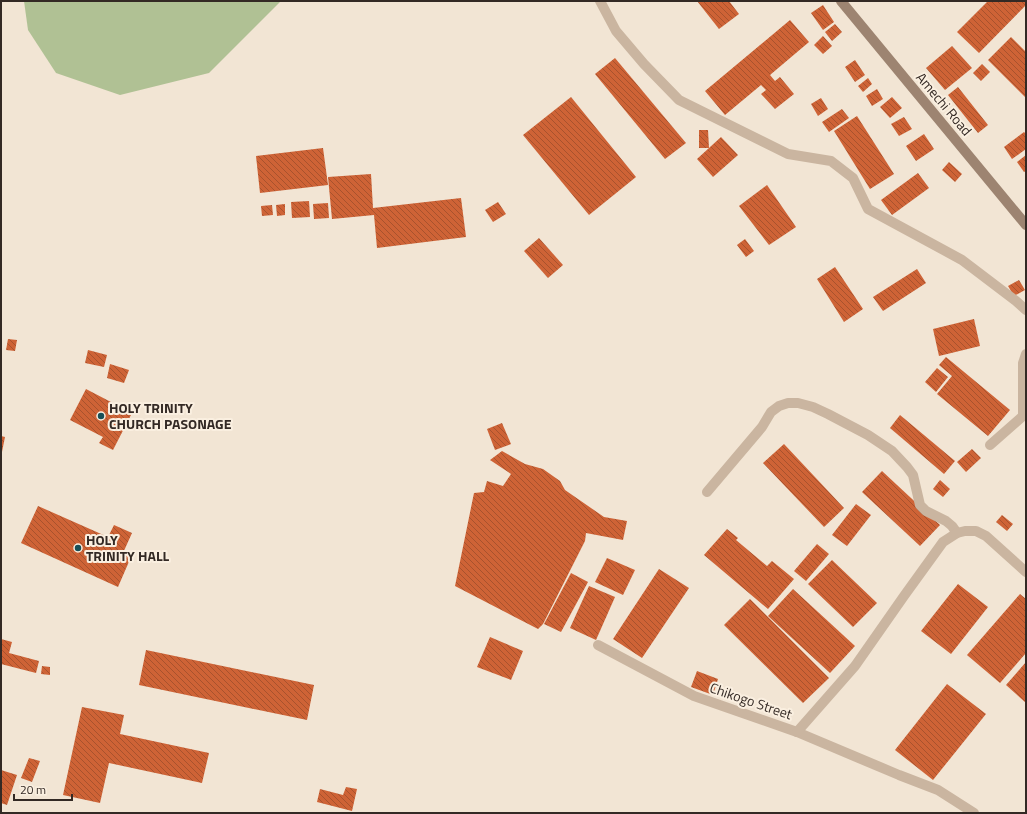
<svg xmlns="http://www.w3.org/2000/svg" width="1027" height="814" font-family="'Titillium Web',sans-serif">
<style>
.pitch{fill:#b0c194}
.building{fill:url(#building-back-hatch)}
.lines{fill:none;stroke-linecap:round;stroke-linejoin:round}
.street{stroke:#cab5a0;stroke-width:10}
.secondary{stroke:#9d8471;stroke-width:10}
.poi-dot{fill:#174f57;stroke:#faefe0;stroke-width:1.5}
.labels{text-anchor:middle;stroke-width:4;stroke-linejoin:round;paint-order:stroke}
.street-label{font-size:14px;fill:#332924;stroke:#faefe0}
.poi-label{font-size:14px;font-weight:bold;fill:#332924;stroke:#faefe0;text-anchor:start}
</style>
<defs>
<pattern id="building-back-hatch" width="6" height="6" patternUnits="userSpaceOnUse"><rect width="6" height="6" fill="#ce6336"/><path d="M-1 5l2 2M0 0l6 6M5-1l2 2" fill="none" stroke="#a8522d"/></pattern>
</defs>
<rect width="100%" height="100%" fill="#f2e5d4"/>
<!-- pitch -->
<path class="pitch" d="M24 1H281L209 73 120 95 56 73 28 30Z"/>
<!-- building -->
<g class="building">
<path d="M697 1H729L739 14 719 29Z"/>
<path d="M988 1H1026V5L979 53 957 32Z"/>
<path d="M823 5 834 22 823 30 811 13Z"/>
<path d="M790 20 809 42 770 75 775 81 780 77 794 94 775 109 761 94 766 90 761 85 725 115 705 91Z"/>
<path d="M835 24 842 32 832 41 825 32Z"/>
<path d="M823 36 832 46 823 54 814 45Z"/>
<path d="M1011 37 1026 52V98L988 60Z"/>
<path d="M952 46 972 68 945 90 926 68Z"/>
<path d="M615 58 686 143 665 159 595 74Z"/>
<path d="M855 60 865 75 855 82 845 67Z"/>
<path d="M982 64 990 72 981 81 973 73Z"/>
<path d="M868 78 872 84 863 92 858 86Z"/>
<path d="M958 87 988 125 978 133 948 95Z"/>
<path d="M877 89 883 99 872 106 866 96Z"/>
<path d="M571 97 636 177 589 215 523 135Z"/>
<path d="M892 97 902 108 890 118 880 107Z"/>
<path d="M821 98 828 109 818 116 811 104Z"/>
<path d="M842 109 849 118 829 132 822 122Z"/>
<path d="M857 116 894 174 870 189 834 131Z"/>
<path d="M904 117 912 129 899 136 891 124Z"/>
<path d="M699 130H708L709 148H699Z"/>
<path d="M1024 132 1026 134V149L1012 159 1004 147Z"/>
<path d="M924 134 934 149 916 161 906 146Z"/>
<path d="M721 137 738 155 713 177 697 159Z"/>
<path d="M323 148 328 185 260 193 256 156Z"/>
<path d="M1026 155V171L1024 172 1017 162Z"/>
<path d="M949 162 962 174 955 182 942 170Z"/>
<path d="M918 173 929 188 892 215 881 200Z"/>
<path d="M371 174 373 208 461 198 466 237 377 248 374 215 332 219 328 177Z"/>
<path d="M767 185 796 227 769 245 739 206Z"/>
<path d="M309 201 310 217 292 218 291 202Z"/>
<path d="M498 202 506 214 493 222 485 210Z"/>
<path d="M328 203 329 218 314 219 313 204Z"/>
<path d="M285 204V215L277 216 276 205Z"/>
<path d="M272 205 273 215 262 216 261 206Z"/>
<path d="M539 238 563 265 548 278 524 251Z"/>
<path d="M745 239 754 251 746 257 737 245Z"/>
<path d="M835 267 863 309 844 322 817 279Z"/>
<path d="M917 269 926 283 883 311 873 297Z"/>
<path d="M1019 280 1025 290 1014 296 1008 286Z"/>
<path d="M974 319 980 346 939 356 933 329Z"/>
<path d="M8 339 17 340 15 351 6 350Z"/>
<path d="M88 350 107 355 104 367 85 363Z"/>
<path d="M946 357 1010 410 988 436 937 394 952 376 939 365Z"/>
<path d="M110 364 129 370 124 383 107 378Z"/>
<path d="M937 368 948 377 936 392 925 382Z"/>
<path d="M86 389 132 413 113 450 99 443 103 437 70 420Z"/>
<path d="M900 415 955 461 944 474 890 428Z"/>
<path d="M502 423 511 444 495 450 487 429Z"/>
<path d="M1 436 5 437 2 452H1Z"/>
<path d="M784 444 844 508 824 527 763 463Z"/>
<path d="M972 449 981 458 966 472 957 462Z"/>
<path d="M502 451 525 464 543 469 560 481 565 490 604 517 627 521 623 540 586 533 585 541 543 624 538 629 455 586 474 493 484 492 487 481 503 486 511 474 490 460Z"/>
<path d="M882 471 940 525 920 546 862 492Z"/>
<path d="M940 480 950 489 943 497 933 489Z"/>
<path d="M856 504 871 515 847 546 832 535Z"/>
<path d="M38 506 108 537 114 525 132 533 123 553 131 557 118 587 21 543Z"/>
<path d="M1002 515 1013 524 1007 531 996 522Z"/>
<path d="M727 529 738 538 736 540 767 566 772 561 794 579 768 609 704 555Z"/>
<path d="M817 544 829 554 806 581 794 571Z"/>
<path d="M607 558 635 570 623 595 595 582Z"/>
<path d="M832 560 877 603 853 627 808 584Z"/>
<path d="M659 569 689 588 642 658 613 639Z"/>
<path d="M571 573 588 582 561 632 544 624Z"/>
<path d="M958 584 988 607 951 654 921 631Z"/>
<path d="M589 586 615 597 596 640 570 628Z"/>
<path d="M793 589 855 646 830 673 768 616Z"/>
<path d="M1020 594 1026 599V653L1000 683 967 655Z"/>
<path d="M750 599 829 678 803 703 724 625Z"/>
<path d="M490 637 523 651 511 680 477 667Z"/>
<path d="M1 639 12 642 9 653 39 661 36 673 1 664Z"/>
<path d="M146 650 314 685 307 720 139 685Z"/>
<path d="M1026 662V703L1006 685Z"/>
<path d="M42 666 50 667V675L41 674Z"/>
<path d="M697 671 718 679 713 695 691 687Z"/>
<path d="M947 684 986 714 933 780 895 750Z"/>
<path d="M82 707 124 715 120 734 209 753 202 783 109 763 100 803 63 795Z"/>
<path d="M29 758 40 761 32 782 21 778Z"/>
<path d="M1 770 17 775 7 805 1 803Z"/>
<path d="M346 787 357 789 352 811 317 802 320 789 343 795Z"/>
</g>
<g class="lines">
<!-- street -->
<g class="street">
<path d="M600 1 616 31 644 64 679 100 788 154 831 161 853 178 868 209 962 260 1016 301 1026 310"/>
<path d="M990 445 1023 416V363L1026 354"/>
<path d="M707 492 762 427 771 412 779 406 788 403H798L813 407 828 414 868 435 892 451 907 467 913 475 920 505 926 511 946 521 952 526 957 533"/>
<path d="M598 645 694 696 797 732 899 775 938 790 974 813"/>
<path d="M797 732 855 666 904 596 943 542 957 533 965 531H976L986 536 1026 572"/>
</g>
<!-- secondary -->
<path class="secondary" d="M841 1 1026 225"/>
</g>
<!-- markers -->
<g class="poi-dot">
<circle cx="101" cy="416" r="4"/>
<circle cx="78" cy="548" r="4"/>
</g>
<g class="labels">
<!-- street labels -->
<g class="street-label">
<text transform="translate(944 104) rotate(50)" y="5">Amechi Road</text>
<text transform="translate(751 701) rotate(19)" y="5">Chikogo Street</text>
</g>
<!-- poi labels -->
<g class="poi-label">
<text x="109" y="413">HOLY TRINITY<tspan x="109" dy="16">CHURCH PASONAGE</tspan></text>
<text x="86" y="545">HOLY<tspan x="86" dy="16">TRINITY HALL</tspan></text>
</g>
</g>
<!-- border -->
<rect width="1027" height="814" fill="none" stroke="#332924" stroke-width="4"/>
<!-- scale -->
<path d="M14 794v6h58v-6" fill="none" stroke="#332924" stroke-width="2"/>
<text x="20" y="794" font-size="12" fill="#332924" stroke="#faefe0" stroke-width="3" paint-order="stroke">20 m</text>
</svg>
